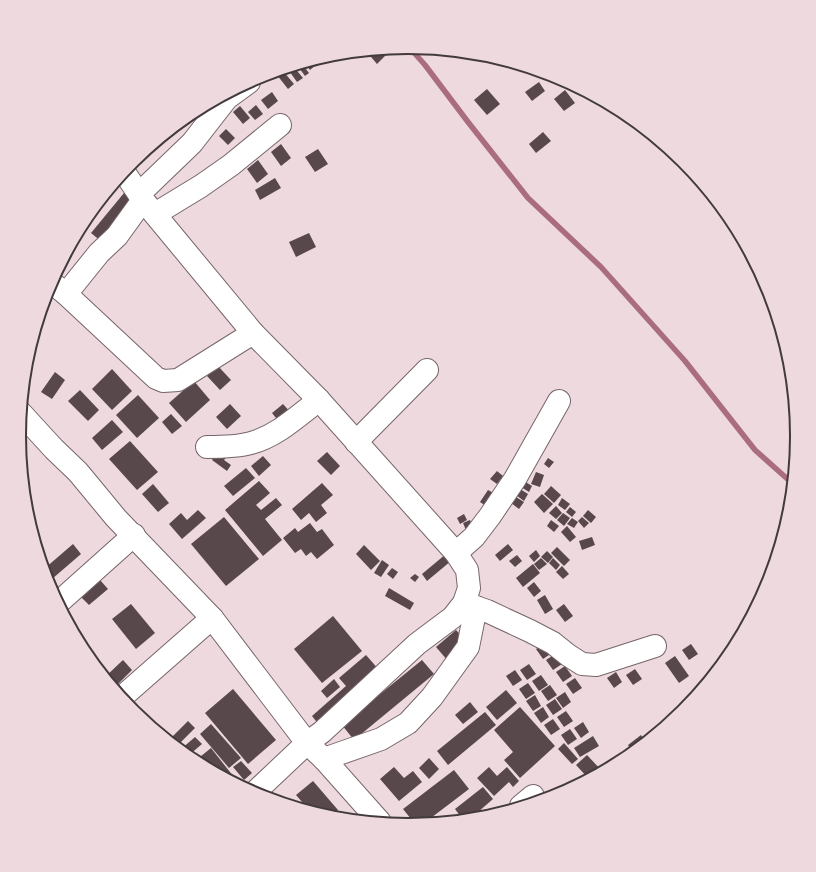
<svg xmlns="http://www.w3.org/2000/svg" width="816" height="872" font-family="'Titillium Web',sans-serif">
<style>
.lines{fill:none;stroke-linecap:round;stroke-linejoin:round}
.stream{stroke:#aa6c7f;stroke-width:5.5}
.building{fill:#58484c}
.minor-casing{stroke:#766569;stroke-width:24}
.minor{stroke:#fff;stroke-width:22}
.rim{fill:none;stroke:#423a3c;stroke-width:2}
</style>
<rect width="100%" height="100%" fill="#edd9de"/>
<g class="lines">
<!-- stream -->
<path class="stream" d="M409 47 425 65 468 122 528 198 601 267 685 361 755 450 792 483"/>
</g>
<!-- building -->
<g class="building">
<path d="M374 50H380L385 56 377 64 366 51Z"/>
<path d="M316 59 318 63 310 70 305 63Z"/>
<path d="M302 64 309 73 305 76 297 65Z"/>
<path d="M293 66 303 78 297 82 287 68Z"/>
<path d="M283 71 294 84 288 89 277 75Z"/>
<path d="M539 82 545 91 532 101 525 92Z"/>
<path d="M487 89 500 104 487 115 474 100Z"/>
<path d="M565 90 575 103 564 111 554 99Z"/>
<path d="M272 92 278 101 268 109 261 100Z"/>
<path d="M256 105 263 114 255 120 248 112Z"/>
<path d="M240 106 250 118 243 124 233 112Z"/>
<path d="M226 129 235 138 228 145 219 136Z"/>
<path d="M543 132 551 141 536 153 529 144Z"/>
<path d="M281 144 291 158 281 166 271 152Z"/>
<path d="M318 149 328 164 315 172 305 157Z"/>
<path d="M258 160 268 174 257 183 247 169Z"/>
<path d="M275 178 281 188 260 200 255 190Z"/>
<path d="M124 193 136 202 102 242 91 233Z"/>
<path d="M309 233 316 247 296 257 289 242Z"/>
<path d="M218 366 231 380 220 390 207 376Z"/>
<path d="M112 369 132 391 112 410 92 389Z"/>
<path d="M55 372 65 380 52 399 41 392Z"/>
<path d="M194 381 210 400 186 422 169 403Z"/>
<path d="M80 390 99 410 88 421 68 401Z"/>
<path d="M138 395 159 418 137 438 116 415Z"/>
<path d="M230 404 241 416 227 429 216 417Z"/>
<path d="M283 404 291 413 280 423 272 413Z"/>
<path d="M171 414 182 426 172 434 162 422Z"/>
<path d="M112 420 123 432 102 450 92 438Z"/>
<path d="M130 441 158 472 137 490 109 459Z"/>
<path d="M219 449 228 455 224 460 231 465 227 471 212 460Z"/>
<path d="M327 452 340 466 331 475 317 461Z"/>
<path d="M263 456 271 465 259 476 251 466Z"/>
<path d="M548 458 554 462 549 468 544 464Z"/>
<path d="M246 468 255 478 233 496 224 486Z"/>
<path d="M497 471 503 476 497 484 490 479Z"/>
<path d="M536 472 544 475 540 487 531 484Z"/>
<path d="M259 481 270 493 256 505 261 510 276 498 282 505 265 519 282 540 263 556 225 510Z"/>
<path d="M524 481 532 486 529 492 521 487Z"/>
<path d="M322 483 333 495 321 505 327 513 316 522 309 513 301 520 292 509Z"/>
<path d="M153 484 169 503 158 512 142 494Z"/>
<path d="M551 486 561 495 554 503 544 494Z"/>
<path d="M520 489 528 494 524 501 516 495Z"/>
<path d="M488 490 497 495 489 508 480 502Z"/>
<path d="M542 494 553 504 544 513 534 502Z"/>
<path d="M516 497 524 502 519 509 511 503Z"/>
<path d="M562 498 570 504 565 510 558 505Z"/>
<path d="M556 506 562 513 556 519 549 513Z"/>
<path d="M570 507 576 512 572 517 566 512Z"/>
<path d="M198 510 206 518 182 539 169 524 181 513 187 520Z"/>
<path d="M588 510 596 517 591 523 583 516Z"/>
<path d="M563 513 570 518 564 526 557 520Z"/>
<path d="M464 514 467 520 460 524 457 518Z"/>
<path d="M224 517 259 559 226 586 191 544Z"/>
<path d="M582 517 589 523 584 528 578 521Z"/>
<path d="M572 518 578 522 574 528 567 524Z"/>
<path d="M470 520 473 527 466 530 463 523Z"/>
<path d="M551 520 559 526 554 532 547 526Z"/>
<path d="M310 523 317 532 322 529 334 545 317 559 311 552 306 556 301 549 295 553 283 538 295 528 298 532Z"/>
<path d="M567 526 576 537 570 542 561 532Z"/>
<path d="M592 537 595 545 582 550 579 541Z"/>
<path d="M73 544 81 554 52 579 44 569Z"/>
<path d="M508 544 513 550 500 561 495 555Z"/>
<path d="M364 545 380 561 371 570 356 554Z"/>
<path d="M557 547 570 560 564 566 551 553Z"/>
<path d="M536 550 540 556 534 562 529 556Z"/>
<path d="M547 551 553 557 548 563 541 557Z"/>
<path d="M446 554 451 561 427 581 422 574Z"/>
<path d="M517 555 522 561 515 567 509 561Z"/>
<path d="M541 558 547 564 539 570 534 564Z"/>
<path d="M553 558 560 565 556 570 549 563Z"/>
<path d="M382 560 389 565 381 577 374 573Z"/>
<path d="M533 564 540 573 523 587 516 578Z"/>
<path d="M562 566 569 574 563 579 556 572Z"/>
<path d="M392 568 398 572 393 579 387 574Z"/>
<path d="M415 574 419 577 415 582 410 578Z"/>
<path d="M100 580 108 589 89 605 81 597Z"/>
<path d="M534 582 541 591 534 597 527 588Z"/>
<path d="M389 588 414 603 410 610 385 596Z"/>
<path d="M545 595 553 609 545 614 537 600Z"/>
<path d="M131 604 155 633 136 649 112 619Z"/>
<path d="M564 604 573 616 565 622 556 610Z"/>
<path d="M333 616 362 651 322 683 294 649Z"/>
<path d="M456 630 468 643 448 661 436 647Z"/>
<path d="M545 643 552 653 543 659 536 649Z"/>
<path d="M691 644 698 654 689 660 682 650Z"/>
<path d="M555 654 562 664 553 670 546 660Z"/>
<path d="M366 655 380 671 319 725 312 716 346 686 339 678Z"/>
<path d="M675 656 689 676 679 683 665 663Z"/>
<path d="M123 660 132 670 114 688 105 677Z"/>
<path d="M422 660 434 674 354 740 342 725Z"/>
<path d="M529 664 536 674 527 680 520 670Z"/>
<path d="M565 666 572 676 563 682 556 672Z"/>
<path d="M635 669 642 679 633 685 626 675Z"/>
<path d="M515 670 522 680 513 686 506 676Z"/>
<path d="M616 672 622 682 614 688 607 678Z"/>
<path d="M541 675 548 685 539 691 532 681Z"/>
<path d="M575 678 582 688 573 694 566 684Z"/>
<path d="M334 679 340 687 327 698 321 691Z"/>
<path d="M528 683 535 693 526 699 519 689Z"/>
<path d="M550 685 557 695 548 701 541 691Z"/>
<path d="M233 689 276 740 248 764 205 713Z"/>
<path d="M506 690 517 703 497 720 486 707Z"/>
<path d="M565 692 571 702 563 708 556 698Z"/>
<path d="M535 695 541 706 533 711 526 701Z"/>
<path d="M555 699 562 709 553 715 546 705Z"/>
<path d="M470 702 478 712 463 724 455 715Z"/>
<path d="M520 707 555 746 520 778 504 760 513 752 494 730Z"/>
<path d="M543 707 549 717 541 723 534 713Z"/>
<path d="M566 711 573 721 564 727 557 717Z"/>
<path d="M485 712 496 725 448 765 437 751Z"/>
<path d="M553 719 560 729 551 735 544 725Z"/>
<path d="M188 721 195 728 177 746 170 739Z"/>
<path d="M583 722 589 732 581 738 574 728Z"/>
<path d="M211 724 241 758 229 768 200 734Z"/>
<path d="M570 729 577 739 568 745 561 735Z"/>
<path d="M641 735 646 742 633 752 628 745Z"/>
<path d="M593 736 599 746 580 757 574 748Z"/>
<path d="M195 737 202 744 188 756 180 750Z"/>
<path d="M564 743 578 759 572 764 558 749Z"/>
<path d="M211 748 241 786 195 761Z"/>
<path d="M587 755 602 771 588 778 576 765Z"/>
<path d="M429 758 439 769 429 779 419 768Z"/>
<path d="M241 761 252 773 244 780 233 767Z"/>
<path d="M394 767 404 778 413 771 422 782 399 801 380 779Z"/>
<path d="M489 767 497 776 507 767 519 781 513 787 509 782 494 796 477 778Z"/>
<path d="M454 770 469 789 423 824H415L403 809Z"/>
<path d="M313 781 338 810 330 817 322 814 313 805 308 809 296 795Z"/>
<path d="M483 787 493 799 470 819 463 820 455 809Z"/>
</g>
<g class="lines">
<!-- minor casing -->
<g class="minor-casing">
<g id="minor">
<path d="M124 172 143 200 253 333 319 400 456 553 467 570 469 588 464 603 453 617 417 644 322 732 307 743 254 793"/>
<path d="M139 194 192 143 227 98 249 82"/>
<path d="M155 214 201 186 231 165 280 125"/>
<path d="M51 282 66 294 99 253 117 236 143 200"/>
<path d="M66 294 156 378 163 381 178 380 253 333"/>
<path d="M21 413 54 449 78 472 116 518 212 618 307 743 324 759 380 822"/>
<path d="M356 442 427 370"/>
<path d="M207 447C221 447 237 447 251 443 277 436 298 416 319 400"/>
<path d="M456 553 474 537 490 516 515 479 559 401"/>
<path d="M58 603 134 535"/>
<path d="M464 603 487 611 530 631 553 643 568 655 582 664 596 665 655 646"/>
<path d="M122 697 212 618"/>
<path d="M324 759 381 739 408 723 432 697 468 647 476 607"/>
<path d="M521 806 533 796"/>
</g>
</g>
<!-- minor -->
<use href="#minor" class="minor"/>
</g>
<!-- crop -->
<path d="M0 0H816V872H0ZM26 436a382 382 0 1 1 764 0a382 382 0 1 1-764 0Z" fill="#edd9de" fill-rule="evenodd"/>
<path class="rim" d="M26 436a382 382 0 1 1 764 0a382 382 0 1 1-764 0Z"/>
</svg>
